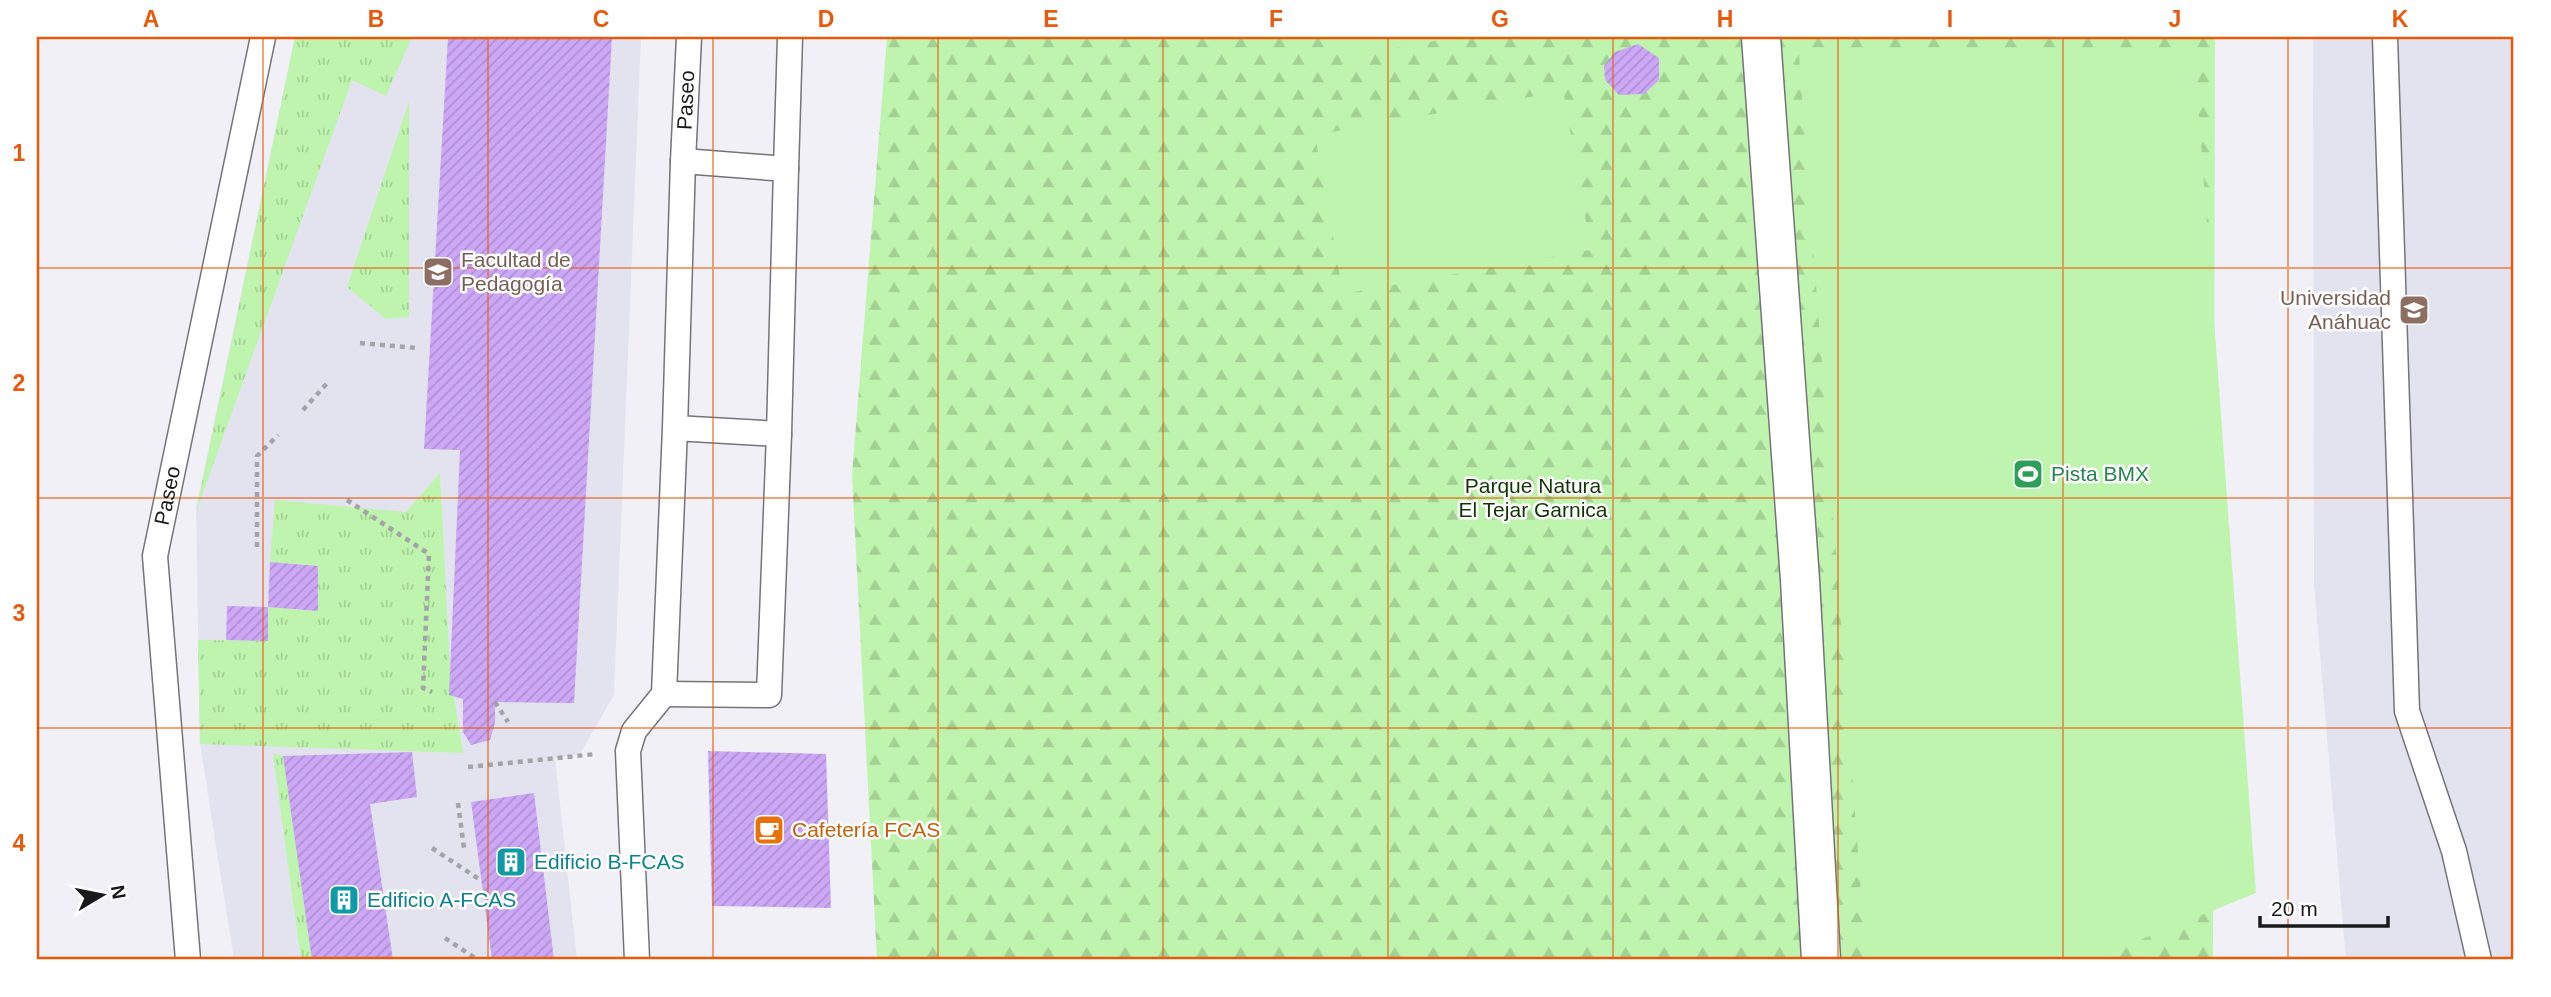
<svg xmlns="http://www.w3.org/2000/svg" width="2551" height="997" font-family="Helvetica,sans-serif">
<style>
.built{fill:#e3e3f0}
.grass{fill:url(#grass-tufts)}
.forest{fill:url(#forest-firs)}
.pitch{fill:#bef4ad}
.building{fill:url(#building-hatch)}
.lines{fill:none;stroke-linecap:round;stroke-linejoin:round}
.lane-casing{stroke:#747479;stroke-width:27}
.street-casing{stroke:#747479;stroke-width:41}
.path{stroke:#a3a3a8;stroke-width:4.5;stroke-dasharray:5 5;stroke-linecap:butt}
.lane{stroke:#fff;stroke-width:24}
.street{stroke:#fff;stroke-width:38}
.grid{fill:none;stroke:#e8590c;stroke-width:2;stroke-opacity:0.55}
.labels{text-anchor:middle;stroke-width:5;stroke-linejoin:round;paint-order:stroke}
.street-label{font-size:21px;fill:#1a1a1c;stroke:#fff}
.education-label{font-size:21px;fill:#785e54;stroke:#fff;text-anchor:start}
.leisure-label{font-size:21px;fill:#27864d;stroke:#fff;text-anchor:start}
.park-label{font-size:21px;fill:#123603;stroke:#fff}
.food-label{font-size:21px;fill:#c56008;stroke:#fff;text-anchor:start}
.culture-label{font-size:21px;fill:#0d838f;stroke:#fff;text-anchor:start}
.neatline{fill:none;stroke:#e8590c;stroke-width:2.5}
.grid-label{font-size:23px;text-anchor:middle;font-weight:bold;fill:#e8590c}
</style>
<defs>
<pattern id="grass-tufts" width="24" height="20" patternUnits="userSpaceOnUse" patternTransform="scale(1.75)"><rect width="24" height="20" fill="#bef4ad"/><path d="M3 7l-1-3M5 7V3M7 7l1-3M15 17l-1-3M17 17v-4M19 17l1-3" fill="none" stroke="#a3d194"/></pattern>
<pattern id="forest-firs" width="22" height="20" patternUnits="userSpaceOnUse" patternTransform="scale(1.75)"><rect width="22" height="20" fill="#bef4ad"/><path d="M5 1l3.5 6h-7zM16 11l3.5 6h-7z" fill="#a3d194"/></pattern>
<pattern id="building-hatch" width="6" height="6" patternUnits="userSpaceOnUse" patternTransform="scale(1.75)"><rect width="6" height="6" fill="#cca7f6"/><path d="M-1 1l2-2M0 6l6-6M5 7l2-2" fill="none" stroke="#af8fd2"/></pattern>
</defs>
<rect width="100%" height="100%" fill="#f0f0f6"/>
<!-- built -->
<g class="built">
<path d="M295 37H641L614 695 580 754 555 758 577 960H234L200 744 196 508Z"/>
<path d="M2313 37H2514V960H2346L2314 584Z"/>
</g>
<!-- grass -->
<g class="grass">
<path d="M295 37H412L386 96 352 80 196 512Z"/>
<path d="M409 101V317L386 319 347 287Z"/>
<path d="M440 473 450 671 463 753 200 744 198 640 267 641 268 607 318 611V566L270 562 275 500 406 512Z"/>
<path d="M273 754 283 756 312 960H301Z"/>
</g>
<!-- forest -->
<path class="forest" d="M887 37H2215L2213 960H877L852 475Z"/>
<!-- pitch -->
<g class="pitch">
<path d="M1337 37H1458L1341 57Z"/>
<path d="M2194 47 2256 893 2091 960H1866L1799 55Z"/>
<path d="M1563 91 1591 250 1343 294 1315 135Z"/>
</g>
<!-- building -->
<g class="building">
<path d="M448 37H612L574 703 495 702V723L490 740 471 745 463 732V699L449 695 460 450 424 449Z"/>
<path d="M1638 44 1659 58V80L1644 94 1619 95 1605 80 1604 66 1615 52Z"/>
<path d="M270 562 318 566V611L268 607V641L226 640 227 606 268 607Z"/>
<path d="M708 751 826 754 831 908 712 906Z"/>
<path d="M412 752 417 797 370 804 393 960H312L283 756Z"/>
<path d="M534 793 554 960H492L471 802Z"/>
</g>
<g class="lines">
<!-- lane casing -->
<g class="lane-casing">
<g id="lane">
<path d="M2385 37 2407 711 2454 851 2479 960"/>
<path id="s1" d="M683 161 689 37"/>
<path d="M786 169 790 37"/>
<path d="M664 694 769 695 779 434"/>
<path id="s2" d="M188 960 155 556 263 37"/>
<path d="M637 960 628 751 634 731 664 694 675 428 683 161 786 169 779 434 675 428"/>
</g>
</g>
<!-- street casing -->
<g class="street-casing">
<path id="street" d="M1761 37 1800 580 1821 960"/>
</g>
<!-- path -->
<g class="path">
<path d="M360 343 417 348"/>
<path d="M303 410 329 381"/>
<path d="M347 500 429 554 423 688 432 692"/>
<path d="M257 547V456L278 435"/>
<path d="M495 702 508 722"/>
<path d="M468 767 596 754"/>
<path d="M458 803 464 848"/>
<path d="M432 848 479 879"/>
<path d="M445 938 478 960"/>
</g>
<!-- lane -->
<use href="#lane" class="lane"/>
<!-- street -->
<use href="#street" class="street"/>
</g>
<!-- grid -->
<path class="grid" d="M263 37V960M488 37V960M713 37V960M938 37V960M1163 37V960M1388 37V960M1613 37V960M1838 37V960M2063 37V960M2288 37V960M37 268H2514M37 498H2514M37 728H2514"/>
<!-- icons -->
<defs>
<g id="university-square" transform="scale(1.575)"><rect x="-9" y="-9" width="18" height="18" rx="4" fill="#8d6e63" stroke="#fff"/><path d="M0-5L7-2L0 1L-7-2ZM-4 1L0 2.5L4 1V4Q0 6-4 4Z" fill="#fff"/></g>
<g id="stadium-square" transform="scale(1.575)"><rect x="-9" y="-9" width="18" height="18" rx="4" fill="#2e9e5b" stroke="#fff"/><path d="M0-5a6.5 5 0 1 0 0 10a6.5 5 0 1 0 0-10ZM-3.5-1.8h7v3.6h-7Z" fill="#fff"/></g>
<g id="cafe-square" transform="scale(1.575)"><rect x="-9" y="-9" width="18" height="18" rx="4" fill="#e8710a" stroke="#fff"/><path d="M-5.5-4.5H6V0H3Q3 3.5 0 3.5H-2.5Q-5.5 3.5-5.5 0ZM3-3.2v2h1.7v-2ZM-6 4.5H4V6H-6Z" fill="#fff"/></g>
<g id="building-square" transform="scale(1.575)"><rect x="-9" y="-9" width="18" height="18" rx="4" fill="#0f9aa8" stroke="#fff"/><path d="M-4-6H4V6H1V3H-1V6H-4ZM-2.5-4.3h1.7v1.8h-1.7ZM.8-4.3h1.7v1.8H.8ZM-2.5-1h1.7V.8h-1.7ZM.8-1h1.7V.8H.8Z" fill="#fff"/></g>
</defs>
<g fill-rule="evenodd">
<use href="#university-square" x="438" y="272"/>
<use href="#university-square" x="2414" y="310"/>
<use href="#stadium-square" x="2028" y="474"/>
<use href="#cafe-square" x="769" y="830"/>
<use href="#building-square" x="511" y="862"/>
<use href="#building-square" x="344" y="900"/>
</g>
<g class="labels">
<!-- street labels -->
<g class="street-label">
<text dy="7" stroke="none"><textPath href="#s1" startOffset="61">Paseo</textPath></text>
<text dy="7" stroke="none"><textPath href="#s2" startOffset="467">Paseo</textPath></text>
</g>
<!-- education labels -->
<g class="education-label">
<text x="461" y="267">Facultad de<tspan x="461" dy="24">Pedagogía</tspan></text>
<text x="2391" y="305" text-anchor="end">Universidad<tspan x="2391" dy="24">Anáhuac</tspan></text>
</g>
<!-- leisure labels -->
<g class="leisure-label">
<text x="2051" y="481">Pista BMX</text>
</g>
<!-- park labels -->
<g class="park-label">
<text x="1533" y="493">Parque Natura<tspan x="1533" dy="24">El Tejar Garnica</tspan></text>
</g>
<!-- food labels -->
<g class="food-label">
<text x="792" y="837">Cafetería FCAS</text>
</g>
<!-- culture labels -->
<g class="culture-label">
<text x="534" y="869">Edificio B-FCAS</text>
<text x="367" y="907">Edificio A-FCAS</text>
</g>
</g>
<!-- border -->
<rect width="2551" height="997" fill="none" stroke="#ffffff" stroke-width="77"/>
<!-- north arrow -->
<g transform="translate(102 895) rotate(80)" stroke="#ffffff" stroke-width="5" paint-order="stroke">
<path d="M0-5L12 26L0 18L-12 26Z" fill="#1a1a1c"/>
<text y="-10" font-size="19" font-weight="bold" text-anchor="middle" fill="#1a1a1c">N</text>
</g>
<!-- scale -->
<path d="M2260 916v10h128v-10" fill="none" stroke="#1a1a1c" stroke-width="3.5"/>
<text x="2271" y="916" font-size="21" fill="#1a1a1c" stroke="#ffffff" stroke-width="5" paint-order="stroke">20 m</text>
<rect x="38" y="38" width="2474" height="920" class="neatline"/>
<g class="grid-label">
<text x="151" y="27">A</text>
<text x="376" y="27">B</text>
<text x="601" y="27">C</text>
<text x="826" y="27">D</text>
<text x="1051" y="27">E</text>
<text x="1276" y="27">F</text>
<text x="1500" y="27">G</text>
<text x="1725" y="27">H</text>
<text x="1950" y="27">I</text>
<text x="2175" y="27">J</text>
<text x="2400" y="27">K</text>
<text x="19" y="161">1</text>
<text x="19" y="391">2</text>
<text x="19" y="621">3</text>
<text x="19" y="851">4</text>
</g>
</svg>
